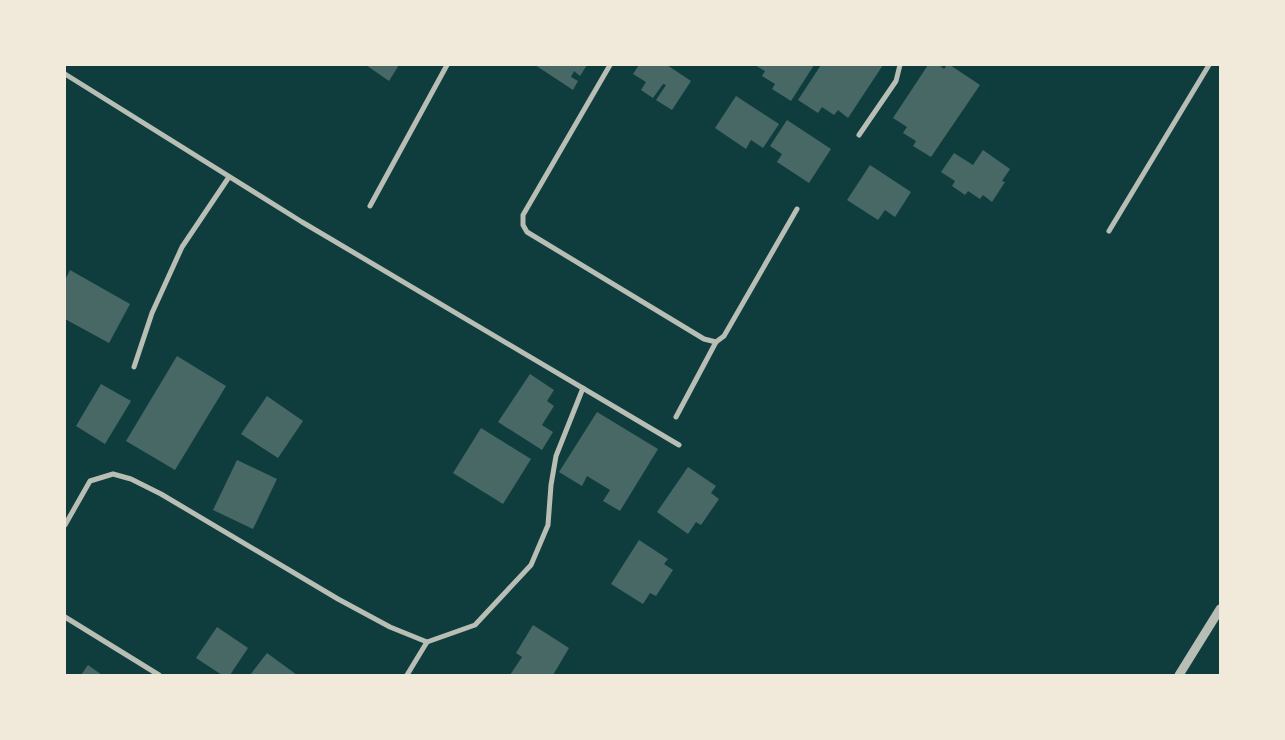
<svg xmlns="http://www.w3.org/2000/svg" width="1285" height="740" font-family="'Roboto Condensed',sans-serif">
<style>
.building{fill:#486865}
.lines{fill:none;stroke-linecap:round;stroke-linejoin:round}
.minor{stroke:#b8beb3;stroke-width:5}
.tertiary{stroke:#b8beb3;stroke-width:9}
</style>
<rect width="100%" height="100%" fill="#0f3d3e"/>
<!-- building -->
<g class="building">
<path d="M366 65H399L389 81Z"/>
<path d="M535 65H587L580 76 574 71 571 77 578 81 573 90Z"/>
<path d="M639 65H667L691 81 672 110 656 100 666 85 663 84 653 98 641 90 646 82 633 74Z"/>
<path d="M755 65H814L791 101 772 89 775 84 762 76 765 71Z"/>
<path d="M821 65H883L848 118 838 110 834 115 822 107 818 113 798 100Z"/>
<path d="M928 65H939L944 69 947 65H950L980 85 931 157 913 146 916 141 903 133 907 127 893 118Z"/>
<path d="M736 96 779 124 763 148 751 140 746 149 715 128Z"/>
<path d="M787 120 831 149 809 183 777 162 782 154 770 146Z"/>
<path d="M983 150 1010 169 1002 181 1005 182 992 202 983 195 980 199 968 191 965 195 952 186 955 181 941 172 954 153 973 165Z"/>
<path d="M870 165 911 192 895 217 885 210 878 220 847 200Z"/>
<path d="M70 270 130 304 109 343 65 319V280Z"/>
<path d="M177 356 226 386 175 470 126 441Z"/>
<path d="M530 374 554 390 547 401 554 406 542 425 553 432 542 450 498 422Z"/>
<path d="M101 384 131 401 105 444 76 426Z"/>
<path d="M267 396 303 421 278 458 241 434Z"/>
<path d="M597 412 658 449 620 511 603 501 610 490 587 476 582 486 559 472Z"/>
<path d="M481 428 531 459 503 504 453 473Z"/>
<path d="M237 460 277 479 253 529 213 510Z"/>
<path d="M688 467 716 486 711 493 719 499 701 525 696 522 688 534 657 512Z"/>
<path d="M639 540 668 559 664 564 673 570 656 596 650 593 643 604 611 584Z"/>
<path d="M533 625 569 648 553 675H510L522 657 516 653Z"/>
<path d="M217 627 248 648 230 675H222L196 658Z"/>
<path d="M267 653 297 675H250Z"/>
<path d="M88 665 102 675H81Z"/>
</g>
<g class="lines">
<!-- minor -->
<g class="minor">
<path d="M610 65 523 215V225L527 232 704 339 716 342 724 336 797 209"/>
<path d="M65 74 302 222 679 445"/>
<path d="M859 135 896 81 900 65"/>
<path d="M370 206 447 65"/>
<path d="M1109 231 1209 65"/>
<path d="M134 367 152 313 182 247 229 177"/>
<path d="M676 417 716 342"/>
<path d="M65 525 90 481 113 474 131 479 161 494 338 599 390 627 427 642"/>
<path d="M65 617 159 675"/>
<path d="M407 675 427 642 475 625 531 565 548 525 551 485 556 456 583 388"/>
</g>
<!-- tertiary -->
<path class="tertiary" d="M1179 675 1220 609"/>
</g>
<!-- border -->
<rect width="1285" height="740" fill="none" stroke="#f1e9da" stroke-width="132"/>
</svg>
